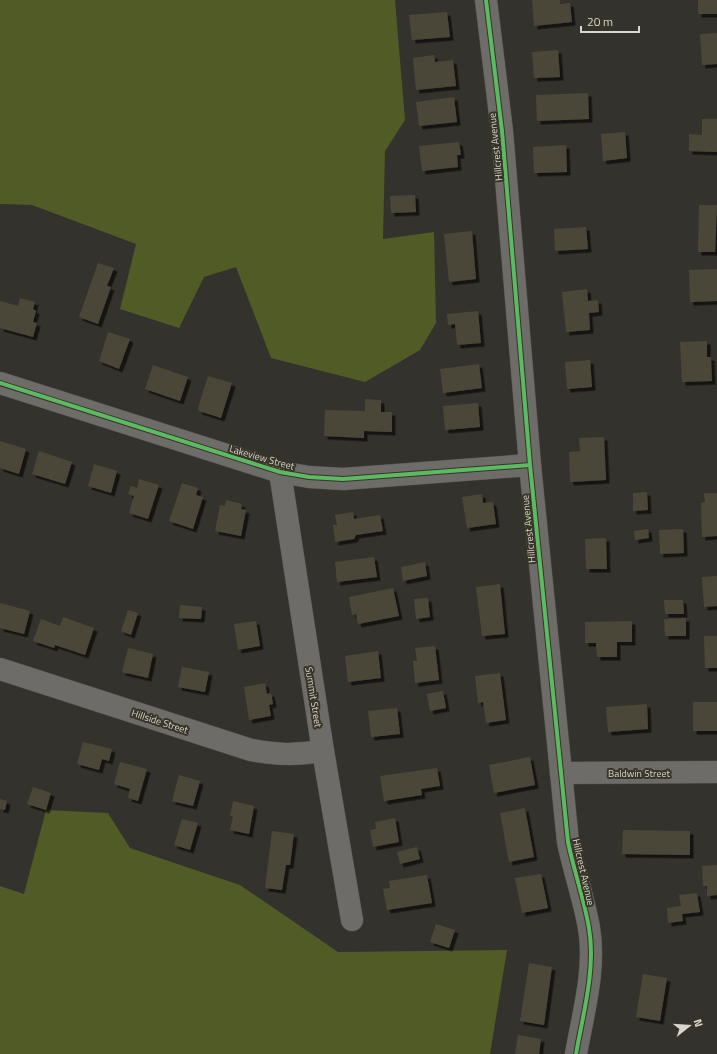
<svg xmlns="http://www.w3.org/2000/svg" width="717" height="1054" font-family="'Titillium Web',sans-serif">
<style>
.forest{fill:#505b26}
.building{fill:#4b4738;filter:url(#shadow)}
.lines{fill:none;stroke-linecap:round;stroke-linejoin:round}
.minor-casing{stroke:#514f4a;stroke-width:23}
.minor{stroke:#6e6c68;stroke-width:22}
.cycleway-casing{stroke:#383428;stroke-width:6}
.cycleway{stroke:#5cba63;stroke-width:4}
.labels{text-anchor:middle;stroke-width:4;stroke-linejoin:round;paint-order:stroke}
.street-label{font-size:10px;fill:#d8d6ce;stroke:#383428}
</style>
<defs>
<filter id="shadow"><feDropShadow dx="3.5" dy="3.5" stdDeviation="0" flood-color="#0009"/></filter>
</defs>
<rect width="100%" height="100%" fill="#34322c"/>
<!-- forest -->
<g class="forest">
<path d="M0 0H395L405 120 385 151 383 239 434 232 436 323 420 350 365 382 271 358 236 267 204 277 179 328 120 309 136 244 32 205 0 204Z"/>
<path d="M46 810 108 813 130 848 240 885 338 952 507 950 490 1054H0V886L24 894Z"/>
</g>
<!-- building -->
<g class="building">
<path d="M532 0H560V4L570 3 572 22 534 26Z"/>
<rect x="698" y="0" width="19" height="14"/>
<path d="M447 12 450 37 412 40 409 15Z"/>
<path d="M717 33V64L702 65 700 34Z"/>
<path d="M558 50 560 77 534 78 532 52Z"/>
<path d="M434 55 435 62 453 60 456 86 416 90 413 58Z"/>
<path d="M588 93 589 119 537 121 536 95Z"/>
<path d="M454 97 457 122 419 126 416 102Z"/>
<path d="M702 119H717V152L689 151V134L702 135Z"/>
<path d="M625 132 627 158 603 161 601 134Z"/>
<path d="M459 142 461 155H457L458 167 422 171 419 146Z"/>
<path d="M566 145 567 172 534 173 533 147Z"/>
<path d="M415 195 416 212 391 213 390 196Z"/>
<path d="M699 205H717L715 252H698Z"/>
<path d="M586 227 588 249 555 251 554 229Z"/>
<path d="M472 231 476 279 449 282 444 234Z"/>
<path d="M98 263 114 268 107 286 111 287 98 324 79 317Z"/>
<path d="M717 269V301L690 302 689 270Z"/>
<path d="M587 289 588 301 598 300 599 312 589 313 590 330 566 332 562 292Z"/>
<path d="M20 298 35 302 33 309 36 311 33 322 37 323 33 337 0 328V301L18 306Z"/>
<path d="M478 311 481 343 457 345 455 324 448 325 447 314Z"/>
<path d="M108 332 130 339 119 369 99 361Z"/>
<path d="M707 341V357H711L712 381 682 382 680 342Z"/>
<path d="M590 360 592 387 567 389 565 362Z"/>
<path d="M479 364 482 388 443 393 440 369Z"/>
<path d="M153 365 188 377 180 401 145 389Z"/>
<path d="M208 376 232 383 221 418 199 411 198 408Z"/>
<path d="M365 399 381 400V412H392V432L364 431V438L324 436 325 410 365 411Z"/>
<path d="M478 403 480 427 445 430 443 406Z"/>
<path d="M604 437 606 480 570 482 569 452 580 451 579 438Z"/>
<path d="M0 441 26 449 19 474 0 468Z"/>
<path d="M39 451 72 462 65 484 32 474Z"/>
<path d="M94 464 117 471 111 493 88 486Z"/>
<path d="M139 479 159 485 148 519 129 513 134 496 128 494 131 486 137 488Z"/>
<path d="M182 483 198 488 196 495 203 497 193 529 169 521Z"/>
<path d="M647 492 648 510 633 511V493Z"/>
<path d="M704 493H717V536L702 537 701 503 705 502Z"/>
<path d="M482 494 483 503 493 502 496 524 467 528 462 497Z"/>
<path d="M226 500 242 504 241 509 246 510 241 536 215 531 220 505 225 506Z"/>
<path d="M353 512 354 519 380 515 383 531 356 535 354 539 335 542 333 525H337L335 515Z"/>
<path d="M648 529 649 538 635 540 634 531Z"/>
<path d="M683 529 684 553 660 554 659 530Z"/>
<path d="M606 538 607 569H586L585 539Z"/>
<path d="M374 557 377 577 337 582 335 562Z"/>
<path d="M425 562 427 576 403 581 401 567Z"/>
<path d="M717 576V606L704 607 702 577Z"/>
<path d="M500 584 505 634 482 636 476 587Z"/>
<path d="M393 588 399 616 358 624 356 614 352 615 349 597Z"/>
<path d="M428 598 430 617 416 619 414 599Z"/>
<path d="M664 600H683L684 614H665Z"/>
<path d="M0 603 30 611 24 634 0 628Z"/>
<path d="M180 605 202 607 201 619 179 618Z"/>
<path d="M128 610 138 613 131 635 121 631Z"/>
<path d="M63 617 94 628 85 655 55 645 54 648 33 641 41 619 60 626Z"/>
<path d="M686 618V636H665L664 619Z"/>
<path d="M256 621 260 646 238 650 234 624Z"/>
<path d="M632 621V642H617V657H597L596 643H585V622Z"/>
<path d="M704 636H717V668H705Z"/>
<path d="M435 646 439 680 415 683 413 661H417L415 648Z"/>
<path d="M128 648 153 654 148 678 122 672Z"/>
<path d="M378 651 381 678 348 682 345 656Z"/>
<path d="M182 667 209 672 205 692 178 687Z"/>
<path d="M500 673 506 720 486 723 483 702 478 703 475 676Z"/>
<path d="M265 683 267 694 271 693 273 704 269 705 271 716 249 720 244 687Z"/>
<path d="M443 691 446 708 430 711 427 694Z"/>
<rect x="693" y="702" width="24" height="29"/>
<path d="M647 704 648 729 608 732 606 707Z"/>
<path d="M397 708 400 734 371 737 368 711Z"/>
<path d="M83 742 112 749 109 761 102 759 99 770 77 764Z"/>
<path d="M530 757 535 785 494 793 489 765Z"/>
<path d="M120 762 147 769 138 801 128 798 130 789 114 784Z"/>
<path d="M437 768 440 786 421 789 422 795 384 801 380 776Z"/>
<path d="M179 775 200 781 193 806 172 801Z"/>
<path d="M33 787 51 793 46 810 27 804Z"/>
<path d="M0 799 7 801 5 810 0 809Z"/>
<path d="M233 801 254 806 249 834 230 830 233 816H230Z"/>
<path d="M525 808 534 857 509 862 500 813Z"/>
<path d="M395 818 399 842 373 847 370 830 376 829 375 822Z"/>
<path d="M182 819 198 823 190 850 174 845Z"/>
<path d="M623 830 690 831V855L622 854Z"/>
<path d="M272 831 294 834 290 865H286L282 890 265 888Z"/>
<path d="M417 847 420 859 400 864 397 852Z"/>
<path d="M717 865V895L707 896V886H703L702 866Z"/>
<path d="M541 874 548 908 522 913 515 878Z"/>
<path d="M427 875 432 903 387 910 383 889 390 888 389 881Z"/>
<path d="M697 893 700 912 682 914 683 921 668 923 667 908 681 906 679 895Z"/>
<path d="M436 924 455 930 449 948 430 942Z"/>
<path d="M529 963 552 967 544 1025 520 1021Z"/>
<path d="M643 974 667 978 660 1021 636 1017Z"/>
<path d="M518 1035 541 1039 539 1054H515Z"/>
</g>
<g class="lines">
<!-- minor casing -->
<g class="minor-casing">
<g id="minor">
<path d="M486 0 502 131 530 465 568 842C574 871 584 899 589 928 596 969 583 1014 576 1054"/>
<path d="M0 383 280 472 309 477 343 479 530 465"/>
<path d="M280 472 323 751 352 920"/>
<path d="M0 669 251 750C278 755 295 755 323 751"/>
<path d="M561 773 717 772"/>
</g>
</g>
<!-- minor -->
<use href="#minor" class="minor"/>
<!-- cycleway casing -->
<g class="cycleway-casing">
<g id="cycleway">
<path d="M486 0 502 131 530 465 568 842C574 871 584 899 589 928 596 969 583 1014 576 1054"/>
<path d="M0 383 280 472 309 477 343 479 530 465"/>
</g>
</g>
<!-- cycleway -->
<use href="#cycleway" class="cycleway"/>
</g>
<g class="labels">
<!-- street labels -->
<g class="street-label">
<text transform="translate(495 147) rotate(-96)" y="4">Hillcrest Avenue</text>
<text transform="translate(262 457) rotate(16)" y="4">Lakeview Street</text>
<text transform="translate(528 529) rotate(-96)" y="4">Hillcrest Avenue</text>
<text transform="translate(314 697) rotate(81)" y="4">Summit Street</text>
<text transform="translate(160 721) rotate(18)" y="4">Hillside Street</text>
<text x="639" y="777">Baldwin Street</text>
<text transform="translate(584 872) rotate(77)" y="4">Hillcrest Avenue</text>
</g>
</g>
<!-- north arrow -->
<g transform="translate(689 1026) rotate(73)" stroke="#383428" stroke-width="3" paint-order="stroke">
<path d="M0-3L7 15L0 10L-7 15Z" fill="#d8d6ce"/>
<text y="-6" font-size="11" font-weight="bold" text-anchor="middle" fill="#d8d6ce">N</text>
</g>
<!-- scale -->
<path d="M581 26v6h58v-6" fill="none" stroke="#d8d6ce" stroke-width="2"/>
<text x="587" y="26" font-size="12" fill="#d8d6ce" stroke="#383428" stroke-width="3" paint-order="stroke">20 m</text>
</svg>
